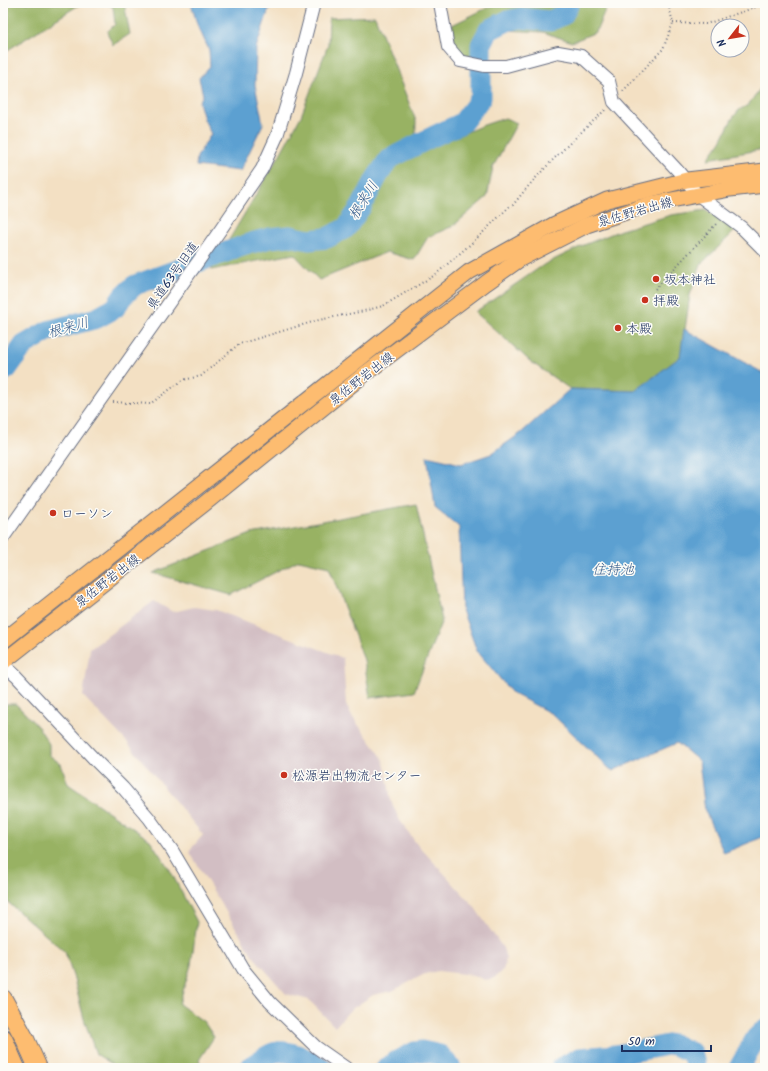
<svg xmlns="http://www.w3.org/2000/svg" width="768" height="1071" font-family="Kalam,'Klee One',sans-serif">
<style>
.industrial{fill:#d2bec3}
.forest{fill:#98b263;stroke:#5a7060}
.water{fill:#5ca0d1;stroke:#3c6898}
.lines{fill:none;stroke-linecap:round;stroke-linejoin:round}
.river{stroke:#5ca0d1;stroke-width:21}
.minor-casing{stroke:#676d81;stroke-width:14}
.major-casing{stroke:#676d81;stroke-width:17}
.highway-casing{stroke:#676d81;stroke-width:20}
.path{stroke:#676d81;stroke-width:2;stroke-dasharray:1 3;stroke-linecap:butt}
.minor{stroke:#fff;stroke-width:12}
.major{stroke:#fdbc70;stroke-width:15}
.highway{stroke:#fdbc70;stroke-width:18}
.poi-dot{fill:#c8321e;stroke:#fdfcf7;stroke-width:1.5}
.labels{text-anchor:middle;stroke-width:3;stroke-linejoin:round;paint-order:stroke}
.street-label{font-size:13px;fill:#1b2f5e;stroke:#fdfcf7}
.poi-label{font-size:13px;fill:#1b2f5e;stroke:#fdfcf7;text-anchor:start}
.water-label{font-size:14px;font-style:italic;fill:#355c8c;stroke:#fdfcf7}
</style>
<rect width="100%" height="100%" fill="#fdfcf7"/>
<filter id="ink" filterUnits="userSpaceOnUse"><feTurbulence type="fractalNoise" baseFrequency=".025" numOctaves="2"/><feDisplacementMap in="SourceGraphic" scale="8" xChannelSelector="R" yChannelSelector="G"/><feConvolveMatrix kernelMatrix="1 2 1 2 8 2 1 2 1" color-interpolation-filters="sRGB"/></filter>
<filter id="wash" filterUnits="userSpaceOnUse"><feTurbulence type="fractalNoise" baseFrequency=".012" numOctaves="4" result="noise"/><feDisplacementMap in="SourceGraphic" scale="16" xChannelSelector="R" yChannelSelector="G"/><feGaussianBlur stdDeviation="0.9" result="paint"/><feColorMatrix in="noise" values="0 0 0 0 0 0 0 0 0 0 0 0 0 0 0 0 0 1.4 0 .05"/><feComposite in="paint" operator="in"/></filter>
<g filter="url(#wash)">
<rect width="100%" height="100%" fill="#f3e0c3"/>
<!-- industrial -->
<path class="industrial" d="M154 601 173 612 194 607 216 610 343 658 346 704 351 715 382 757 386 770 391 801 399 819 416 843 473 905 503 948 506 959 503 970 494 978 485 980 473 975 438 971 425 974 392 991 373 995 350 1010 335 1027 309 1000 286 994 253 956 189 851 203 835 127 742 83 696 90 649Z"/>
<!-- forest -->
<g class="forest">
<path d="M10 3H82L3 53V7Z"/>
<path d="M106 3H124L130 34 113 45 107 32 115 24 113 7Z"/>
<path d="M497 3H608L596 32 572 42 543 32 506 30 470 58 459 54 450 26Z"/>
<path d="M375 16 416 121 415 154 481 126 505 118 517 123 493 167 487 197 453 226 428 237 414 260 387 252 319 280 294 254 211 270 279 156 301 116 328 45 329 18Z"/>
<path d="M765 82V149L708 159 721 141 732 119 739 110 748 105Z"/>
<path d="M706 210 736 230 701 264 690 295 681 357 635 391 570 389 531 362 475 312 545 264 584 245 621 230 671 215Z"/>
<path d="M416 504 442 620 414 692 370 698 364 660 329 567 299 560 231 595 153 573 251 534Z"/>
<path d="M3 704H16L39 728 49 744V755L61 764 68 784 150 840 170 870 197 922 191 965 179 1004 204 1022 214 1037 199 1060 203 1068H116L112 1064 96 1054 84 1019 74 979 65 952 3 898Z"/>
</g>
<!-- water -->
<g class="water">
<path d="M191 3H271L256 48 255 85 263 124 240 171 196 166 197 157 211 134 204 119 199 102 203 95 199 78 210 66 209 50 197 24Z"/>
<path d="M684 329 765 374V836L724 853 705 811 699 761 677 743 612 771 552 714 512 693 477 651 462 610 459 527 435 507 427 456 461 464 491 454 521 433 570 389 635 391 680 357Z"/>
</g>
<g class="lines">
<!-- river -->
<g class="river">
<path d="M3 371 7 369 24 345 48 331 97 318 115 308 123 296 135 285 251 243 270 238 290 236 309 240 327 238 346 228 361 207 377 177 389 159 434 136 462 123 481 98V45L489 30 507 21 521 18 550 21 563 15 568 6 569 3"/>
<path d="M249 1068C254 1064 270 1053 276 1052 293 1050 308 1060 322 1068"/>
<path d="M386 1068 395 1062 415 1052 422 1051 440 1055 451 1068"/>
<path d="M561 1068 579 1058 615 1055 673 1044 692 1053 696 1068"/>
<path d="M739 1068 756 1038 765 1029"/>
</g>
</g>
</g>
<g filter="url(#ink)">
<g class="lines">
<!-- minor casing -->
<g class="minor-casing">
<g id="minor">
<path d="M440 3 448 47 460 61 484 66H506L558 52 581 56 609 81 614 102 678 171 698 195 741 227 765 251"/>
<path d="M3 538 221 229 262 169 277 136 296 73 314 3"/>
<path d="M3 664 16 676 96 761 123 788 149 818 172 850 243 969 270 1002 316 1047 346 1068"/>
</g>
</g>
<!-- major casing -->
<g class="major-casing">
<g id="major">
<path d="M3 641 469 272 555 224 607 200 687 180 765 171"/>
<path d="M3 662 204 504 366 373 486 283 520 259 587 225 650 204 730 189 765 185"/>
</g>
</g>
<!-- highway casing -->
<g class="highway-casing">
<g id="highway">
<path d="M3 999 25 1039 38 1068"/>
<path d="M3 1038 16 1068"/>
</g>
</g>
<!-- path -->
<g class="path">
<path d="M673 23 706 24 765 4"/>
<path d="M623 91 663 49 673 23 668 3"/>
<path d="M655 289 717 223"/>
<path d="M113 402 150 404 183 380 201 376 239 344 319 320 364 311 383 306 435 275 473 242 510 206 513 205C540 170 573 140 605 110"/>
</g>
<!-- minor -->
<use href="#minor" class="minor"/>
<!-- major -->
<use href="#major" class="major"/>
<!-- highway -->
<use href="#highway" class="highway"/>
</g>
</g>
<!-- markers -->
<g class="poi-dot">
<circle cx="656" cy="279" r="4"/>
<circle cx="645" cy="300" r="4"/>
<circle cx="618" cy="328" r="4"/>
<circle cx="53" cy="513" r="4"/>
<circle cx="284" cy="775" r="4"/>
</g>
<g class="labels">
<!-- street labels -->
<g class="street-label">
<text transform="translate(635 211) rotate(-16)" y="5">泉佐野岩出線</text>
<text transform="translate(172 275) rotate(-55)" y="5">県道63号旧道</text>
<text transform="translate(361 378) rotate(-38)" y="5">泉佐野岩出線</text>
<text transform="translate(107 580) rotate(-38)" y="5">泉佐野岩出線</text>
</g>
<!-- poi labels -->
<g class="poi-label">
<text x="664" y="284">坂本神社</text>
<text x="653" y="305">拝殿</text>
<text x="626" y="333">本殿</text>
<text x="61" y="518">ローソン</text>
<text x="292" y="780">松源岩出物流センター</text>
</g>
<!-- water labels -->
<g class="water-label">
<text transform="translate(363 200) rotate(-58)" y="5">根来川</text>
<text transform="translate(68 327) rotate(-16)" y="5">根来川</text>
<text x="613" y="574">住持池</text>
</g>
</g>
<!-- margin -->
<rect width="768" height="1071" fill="none" stroke="#fdfcf7" stroke-width="16"/>
<!-- north arrow -->
<g transform="translate(730 38) rotate(239)"><circle r="19" fill="#fdfcf7" stroke="#a3aaba"/>
<path d="M0-3L7 15L0 10L-7 15Z" fill="#c8321e"/>
<text y="-6" font-size="11" font-weight="bold" text-anchor="middle" fill="#1b2f5e">N</text>
</g>
<!-- scale -->
<path d="M622 1045v6h89v-6" fill="none" stroke="#1b2f5e" stroke-width="2"/>
<text x="628" y="1045" font-size="12" fill="#1b2f5e" stroke="#fdfcf7" stroke-width="3" paint-order="stroke">50 m</text>
</svg>
